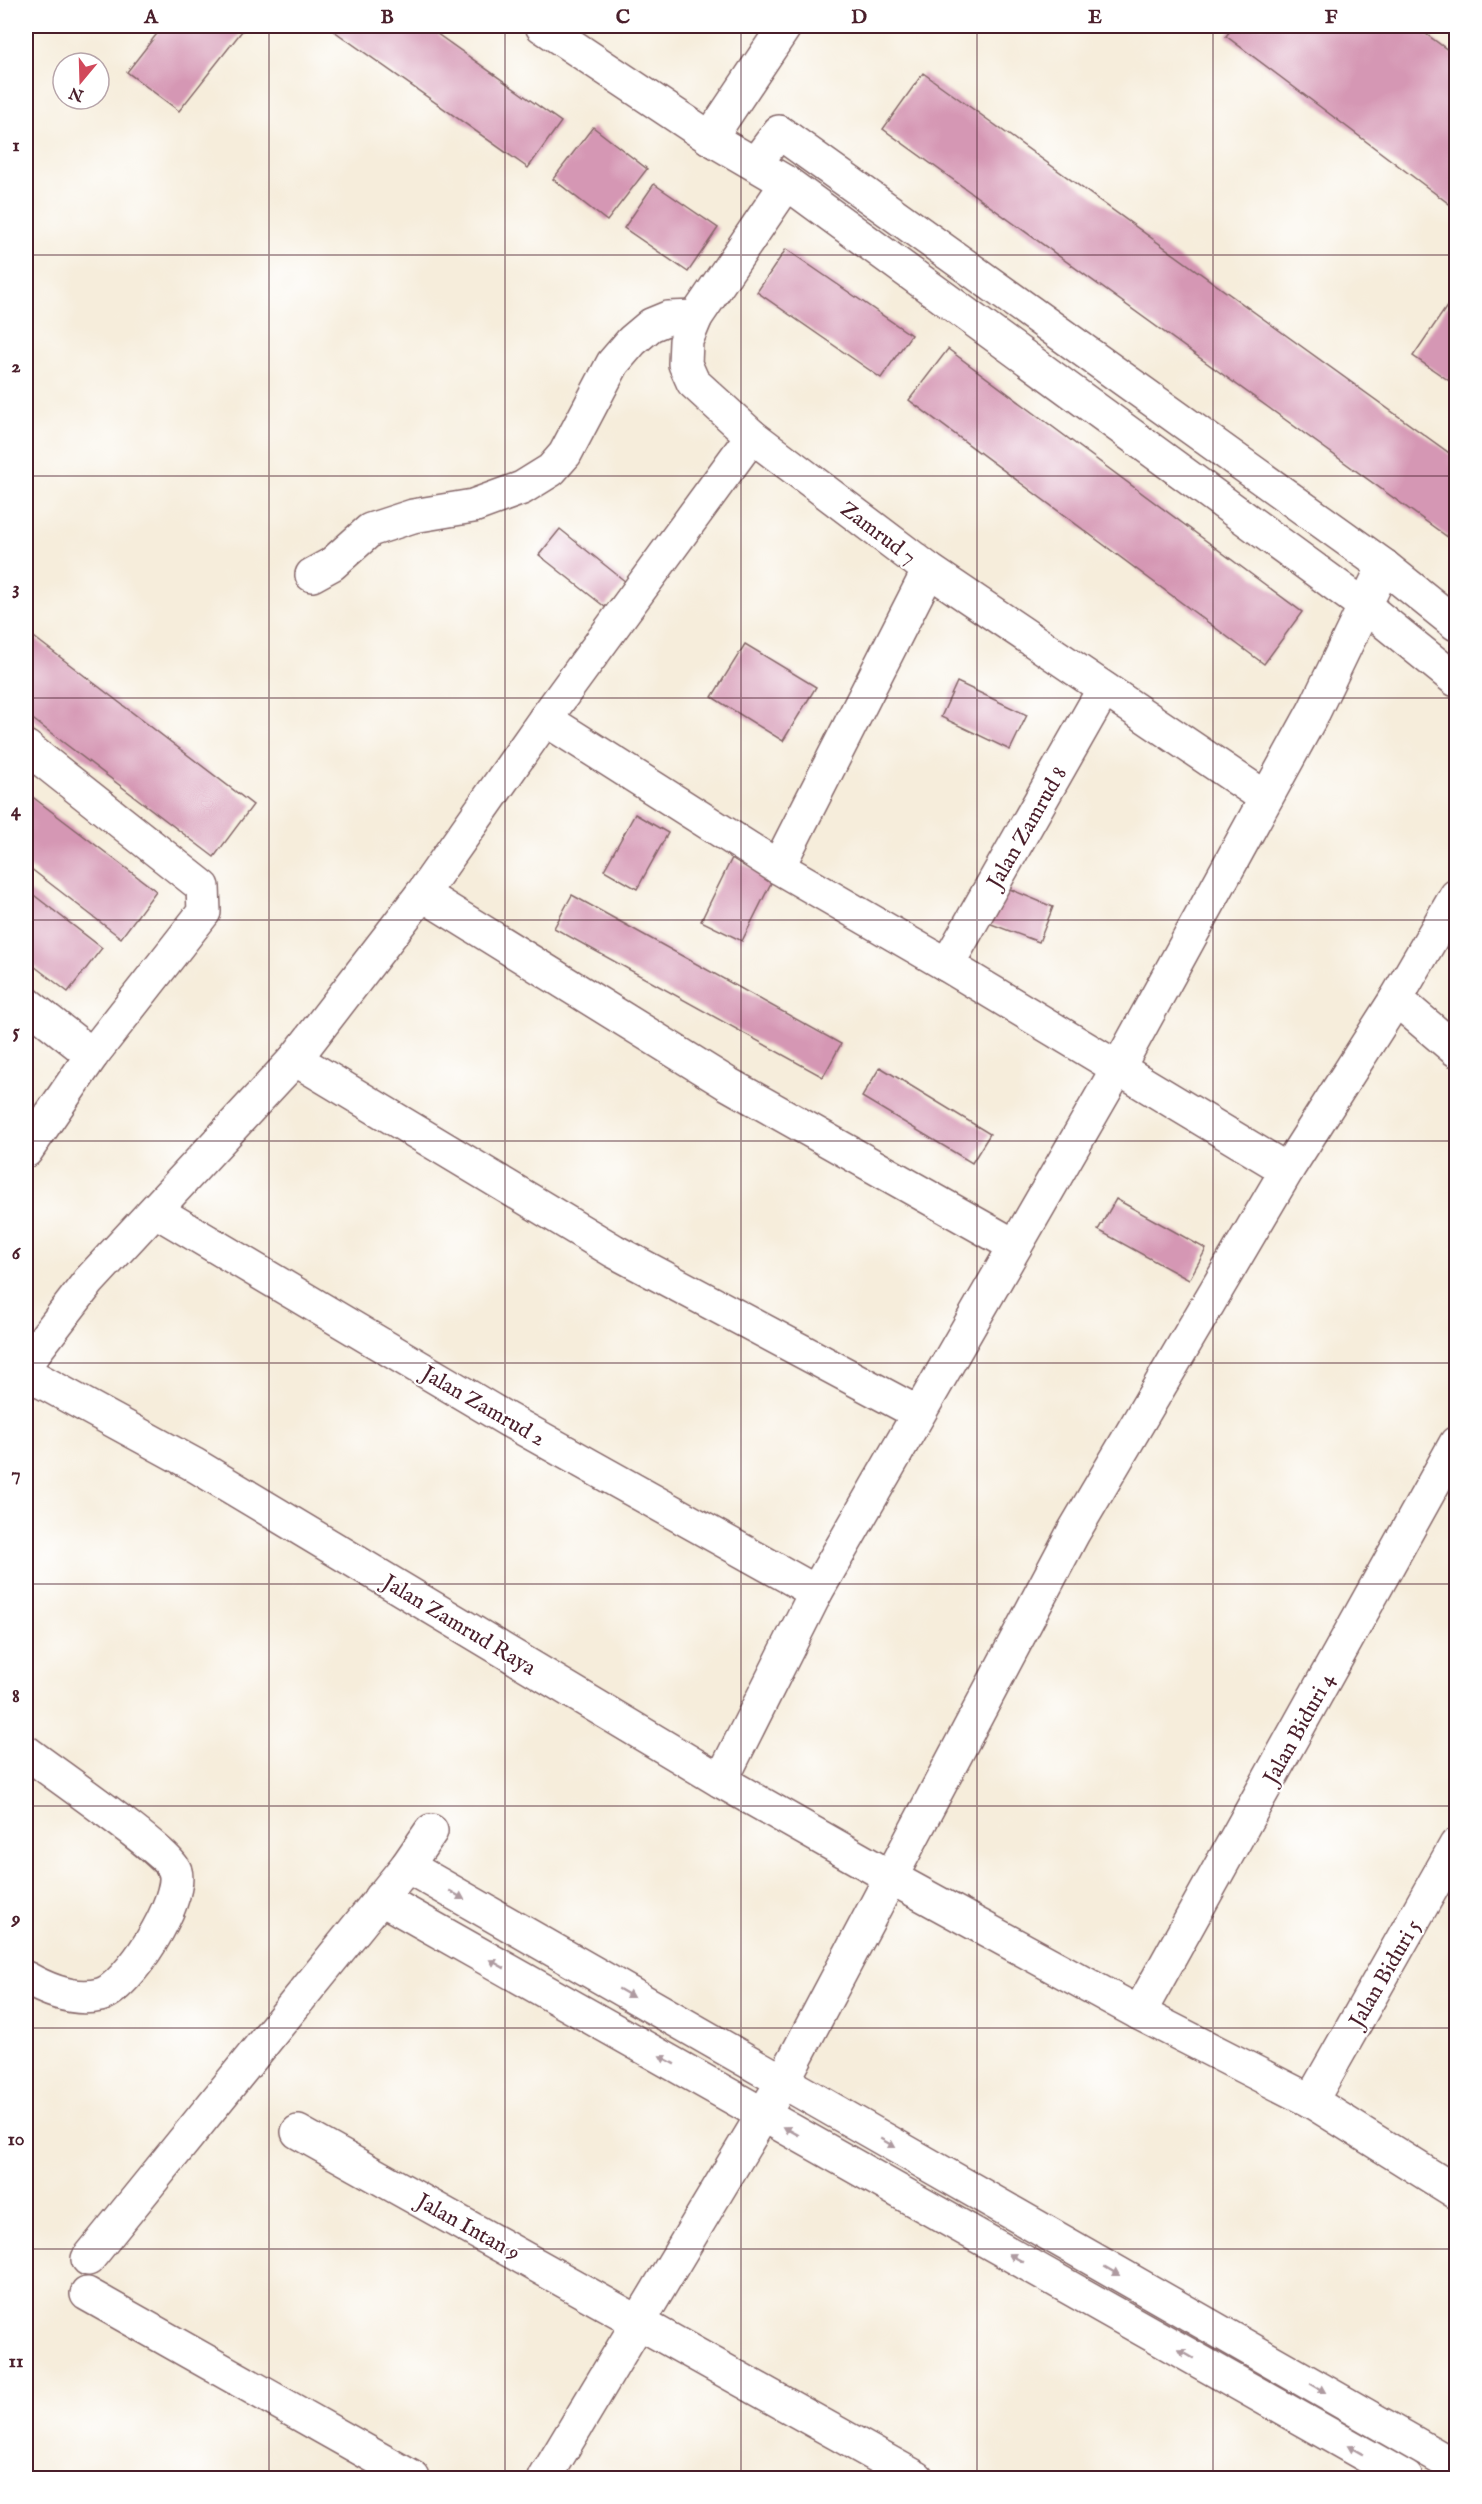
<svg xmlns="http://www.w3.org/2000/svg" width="1482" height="2504" font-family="'IM FELL English',serif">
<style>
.building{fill:#d597b4}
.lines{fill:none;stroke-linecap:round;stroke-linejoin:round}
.minor-casing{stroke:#866769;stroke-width:36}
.minor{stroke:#fff;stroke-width:33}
.oneway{fill:#ae9aa0}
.grid{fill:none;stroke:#4a1f2b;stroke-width:1.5;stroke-opacity:0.55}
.labels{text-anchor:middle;stroke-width:4.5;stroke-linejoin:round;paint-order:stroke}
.street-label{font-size:22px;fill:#4a1f2b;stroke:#fff}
.neatline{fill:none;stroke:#4a1f2b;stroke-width:2}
.grid-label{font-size:20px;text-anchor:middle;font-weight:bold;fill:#4a1f2b}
</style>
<rect width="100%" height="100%" fill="#fff"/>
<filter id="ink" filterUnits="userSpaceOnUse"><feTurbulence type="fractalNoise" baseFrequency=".0167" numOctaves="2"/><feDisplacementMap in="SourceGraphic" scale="12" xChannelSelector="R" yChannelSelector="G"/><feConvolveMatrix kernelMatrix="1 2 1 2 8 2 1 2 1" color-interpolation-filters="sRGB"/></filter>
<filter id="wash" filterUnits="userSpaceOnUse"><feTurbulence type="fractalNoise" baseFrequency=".008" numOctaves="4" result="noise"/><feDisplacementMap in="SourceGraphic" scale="24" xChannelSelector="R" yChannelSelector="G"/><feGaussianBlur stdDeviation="1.35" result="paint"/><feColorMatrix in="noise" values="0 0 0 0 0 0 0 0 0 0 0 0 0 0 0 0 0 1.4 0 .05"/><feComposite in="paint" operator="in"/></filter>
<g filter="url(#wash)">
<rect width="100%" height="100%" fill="#f6eddb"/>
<g id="blocks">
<!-- building -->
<g class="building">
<path d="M163 26H246L179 111 127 72Z"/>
<path d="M327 26H426L561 122 528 168Z"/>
<path d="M1234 26H1415L1456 56V209L1226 36Z"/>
<path d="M923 73 1456 458V543L883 129Z"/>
<path d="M593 127 647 169 607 221 553 179Z"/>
<path d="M654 184 718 228 688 272 624 228Z"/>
<path d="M786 249 911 335 881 378 757 292Z"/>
<path d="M1452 299 1456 302V374L1451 382 1413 356Z"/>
<path d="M948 349 1302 612 1264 664 909 400Z"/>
<path d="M560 529 626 582 605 607 539 555Z"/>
<path d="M26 631 253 805 214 857 26 714Z"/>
<path d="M745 644 816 687 783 741 712 697Z"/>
<path d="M957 682 1027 715 1010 750 941 717Z"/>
<path d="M26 792 156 891 121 938 26 865Z"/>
<path d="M635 814 668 833 637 889 604 870Z"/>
<path d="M732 858 773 879 742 941 701 921Z"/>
<path d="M1000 885 1053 907 1039 942 986 922Z"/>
<path d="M26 889 102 948 68 992 26 960Z"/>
<path d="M572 895 841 1044 823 1077 554 928Z"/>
<path d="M880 1067 990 1134 972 1163 862 1097Z"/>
<path d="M1116 1199 1206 1249 1189 1280 1098 1230Z"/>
</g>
</g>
</g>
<g filter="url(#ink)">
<use href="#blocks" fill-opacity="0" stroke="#866769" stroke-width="1.5"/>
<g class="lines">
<!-- minor casing -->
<g class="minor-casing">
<g id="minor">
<path d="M542 26 710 138 787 183 1366 607 1456 680"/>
<path d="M710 138 785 26"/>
<path d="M756 163 779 132 1384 566 1456 624"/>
<path d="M787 183 696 317 686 341 685 364 693 382 752 436 929 570 1266 798"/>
<path d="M312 575 332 564 370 530 413 516 473 506 522 488 551 470 565 454 613 363 632 341 651 325 668 318 696 317"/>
<path d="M545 719 778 867 947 965 1287 1170"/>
<path d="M26 747 203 887 204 912 92 1055 26 1151"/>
<path d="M778 867 929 570"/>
<path d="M422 894 728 1084 1015 1246"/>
<path d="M947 965 1104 689"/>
<path d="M1396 999 1456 1050"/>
<path d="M26 1003 92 1055"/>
<path d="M295 1059 614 1251 918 1413"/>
<path d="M156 1211 508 1420 816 1592"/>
<path d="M26 1363 89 1281 295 1059 422 894 545 719 752 436"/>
<path d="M26 1373 193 1464 721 1781 892 1878 1139 2013 1311 2101 1456 2192"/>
<path d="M26 1752C48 1769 170 1853 175 1871 184 1899 128 1988 100 1995 75 2001 47 1990 26 1978"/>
<path d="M721 1781 816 1592 1118 1068 1314 711 1384 566"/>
<path d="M407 1866 1456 2467"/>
<path d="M380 1898 1406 2478"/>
<path d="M1139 2013 1456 1443"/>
<path d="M1311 2101 1456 1845"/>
<path d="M298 2132 917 2478"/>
<path d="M88 2259 407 1866 431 1831"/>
<path d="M87 2294 413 2478"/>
<path d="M545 2478 782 2083 1073 1533 1287 1170 1396 999 1456 896"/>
</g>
</g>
<!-- minor -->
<use href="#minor" class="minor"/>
</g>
<!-- one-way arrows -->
<defs><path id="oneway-solid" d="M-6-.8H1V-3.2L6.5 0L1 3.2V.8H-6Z" transform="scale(1.5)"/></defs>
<g class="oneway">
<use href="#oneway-solid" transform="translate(457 1895) rotate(30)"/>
<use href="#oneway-solid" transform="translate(497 1964) rotate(-151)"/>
<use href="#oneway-solid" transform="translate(626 1993) rotate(30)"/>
<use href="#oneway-solid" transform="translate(667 2060) rotate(-151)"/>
<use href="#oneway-solid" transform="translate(791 2131) rotate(-151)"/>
<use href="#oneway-solid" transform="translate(888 2143) rotate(30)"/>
<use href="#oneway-solid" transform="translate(1016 2258) rotate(-151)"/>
<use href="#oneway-solid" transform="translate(1112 2271) rotate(30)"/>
<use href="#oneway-solid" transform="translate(1186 2354) rotate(-150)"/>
<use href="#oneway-solid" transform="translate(1318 2388) rotate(30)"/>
<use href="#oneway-solid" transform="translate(1355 2450) rotate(-151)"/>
</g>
</g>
<!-- grid -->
<path class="grid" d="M269 26V2478M505 26V2478M741 26V2478M977 26V2478M1213 26V2478M26 255H1456M26 476H1456M26 698H1456M26 920H1456M26 1141H1456M26 1363H1456M26 1584H1456M26 1806H1456M26 2028H1456M26 2249H1456"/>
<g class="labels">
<!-- street labels -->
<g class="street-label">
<text transform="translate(879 532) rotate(37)" y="8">Zamrud 7</text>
<text transform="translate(1026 827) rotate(-60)" y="8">Jalan Zamrud 8</text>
<text transform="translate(484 1405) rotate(30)" y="8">Jalan Zamrud 2</text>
<text transform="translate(460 1624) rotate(31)" y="8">Jalan Zamrud Raya</text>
<text transform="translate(1298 1728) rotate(-61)" y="8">Jalan Biduri 4</text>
<text transform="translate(1384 1973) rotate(-60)" y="8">Jalan Biduri 5</text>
<text transform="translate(469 2226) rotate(29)" y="8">Jalan Intan 9</text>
</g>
</g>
<!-- margin -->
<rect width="1482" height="2504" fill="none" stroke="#fff" stroke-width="66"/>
<!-- north arrow -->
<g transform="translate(81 81) rotate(199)"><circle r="28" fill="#ffffff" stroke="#b7a5aa" stroke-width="1.5"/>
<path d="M0-4.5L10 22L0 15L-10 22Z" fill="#d1495b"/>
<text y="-9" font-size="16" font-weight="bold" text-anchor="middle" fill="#4a1f2b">N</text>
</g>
<rect x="33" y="33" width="1416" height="2438" class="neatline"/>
<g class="grid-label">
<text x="151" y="23">A</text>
<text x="387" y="23">B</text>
<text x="623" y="23">C</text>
<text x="859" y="23">D</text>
<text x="1095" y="23">E</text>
<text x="1331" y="23">F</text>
<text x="16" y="151">1</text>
<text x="16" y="372">2</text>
<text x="16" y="594">3</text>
<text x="16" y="816">4</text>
<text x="16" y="1037">5</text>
<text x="16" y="1259">6</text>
<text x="16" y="1480">7</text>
<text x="16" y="1702">8</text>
<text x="16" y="1924">9</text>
<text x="16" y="2145">10</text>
<text x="16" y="2367">11</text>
</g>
</svg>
